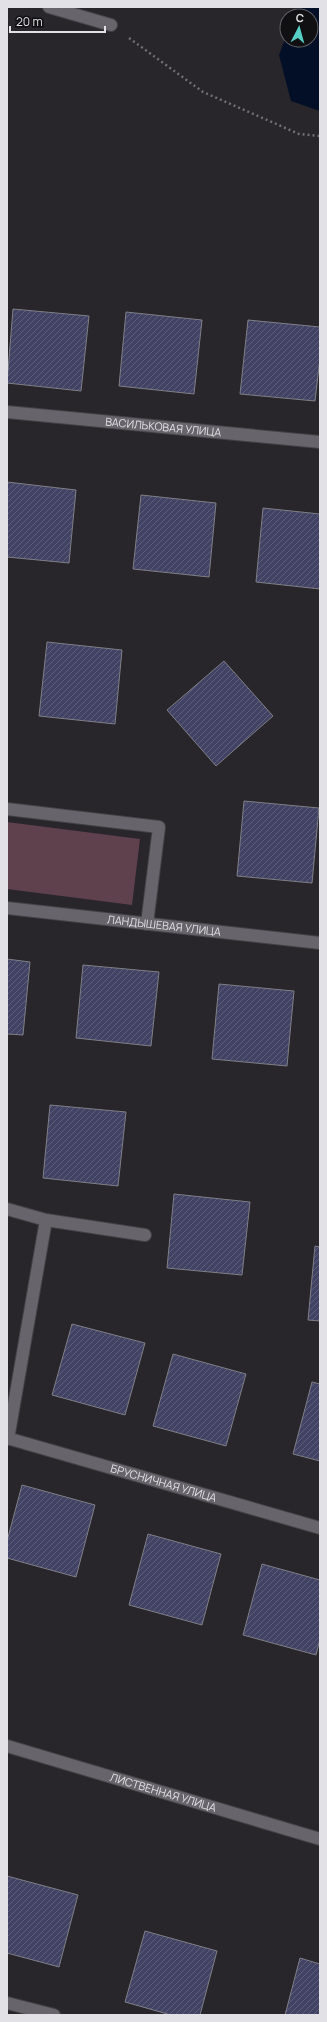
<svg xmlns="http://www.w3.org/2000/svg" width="327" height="2022" font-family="Manrope,sans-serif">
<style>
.grass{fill:#5f404d}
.water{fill:#020f27}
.building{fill:url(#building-hatch);stroke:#7e7f86}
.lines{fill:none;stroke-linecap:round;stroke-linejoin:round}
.minor-casing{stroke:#434146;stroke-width:14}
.path{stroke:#726f75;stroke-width:2.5;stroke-dasharray:2 3;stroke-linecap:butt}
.minor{stroke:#67646b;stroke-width:12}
.labels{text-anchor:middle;stroke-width:3;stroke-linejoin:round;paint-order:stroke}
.street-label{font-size:11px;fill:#e2e1e5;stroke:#100f12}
</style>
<defs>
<pattern id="building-hatch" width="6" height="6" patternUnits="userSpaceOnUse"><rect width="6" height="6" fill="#424364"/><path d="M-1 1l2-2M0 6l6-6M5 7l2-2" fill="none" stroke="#5d5e7a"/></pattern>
</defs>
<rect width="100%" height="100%" fill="#28252b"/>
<!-- grass -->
<path class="grass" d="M7 822 140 839 132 905 7 889Z"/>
<!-- water -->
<path class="water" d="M297 7H320V111L291 101 279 55 287 34V40H311V16H294Z"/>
<!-- building -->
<g class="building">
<path d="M13 309 89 316 81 391 7 383Z"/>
<path d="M126 312 202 320 194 394 119 386Z"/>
<path d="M248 320 320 327V358L315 401 240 394Z"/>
<path d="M7 482 76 490 69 563 7 557Z"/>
<path d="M141 495 216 503 209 577 133 569Z"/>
<path d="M263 508 320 514V589L256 582Z"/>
<path d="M47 642 122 650 115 724 39 716Z"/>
<path d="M224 661 273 716 216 766 167 710Z"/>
<path d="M244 801 319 808 312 883 237 876Z"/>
<path d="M7 959 30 962 23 1035 7 1034Z"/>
<path d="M83 965 159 972 151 1046 76 1038Z"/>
<path d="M219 984 294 991 287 1066 212 1059Z"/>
<path d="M50 1105 126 1112 118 1186 43 1178Z"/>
<path d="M174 1194 250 1202 242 1275 167 1268Z"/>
<path d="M315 1246 320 1247V1321L308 1320Z"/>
<path d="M72 1324 145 1343 125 1415 52 1395Z"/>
<path d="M173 1354 246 1374 226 1446 153 1426Z"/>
<path d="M312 1382 320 1384V1461L293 1454Z"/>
<path d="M22 1485 95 1505 76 1577 7 1558V1541Z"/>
<path d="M148 1534 221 1554 202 1625 129 1605Z"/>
<path d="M262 1564 320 1580V1639L316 1655 243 1635Z"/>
<path d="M7 1876 78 1895 59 1967 7 1953Z"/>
<path d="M145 1931 217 1951 200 2015H171L125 2002Z"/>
<path d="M300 1958 320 1964V2015H285Z"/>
</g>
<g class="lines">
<!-- minor casing -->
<g class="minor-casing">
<g id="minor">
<path d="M49 7 111 25"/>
<path id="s1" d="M7 412 320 442"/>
<path d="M7 809 159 827 147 924"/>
<path id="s2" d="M7 908 320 943"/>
<path d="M7 1209 46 1220 145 1235"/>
<path id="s3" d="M7 1438 320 1528"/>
<path d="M8 1439 46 1220"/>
<path id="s4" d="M7 1746 320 1839"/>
<path d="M7 2003 54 2015"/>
</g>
</g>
<!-- path -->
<path class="path" d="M129 38 203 92 299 134 320 136"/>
<!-- minor -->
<use href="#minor" class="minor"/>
</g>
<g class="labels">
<!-- street labels -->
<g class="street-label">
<text dy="4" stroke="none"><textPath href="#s1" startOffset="157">ВАСИЛЬКОВАЯ УЛИЦА</textPath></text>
<text dy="4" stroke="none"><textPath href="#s2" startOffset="158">ЛАНДЫШЕВАЯ УЛИЦА</textPath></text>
<text dy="4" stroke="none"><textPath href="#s3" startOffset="163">БРУСНИЧНАЯ УЛИЦА</textPath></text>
<text dy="4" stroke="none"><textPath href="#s4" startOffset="163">ЛИСТВЕННАЯ УЛИЦА</textPath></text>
</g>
</g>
<!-- border -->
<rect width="327" height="2022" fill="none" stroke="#e2e1e5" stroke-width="16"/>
<!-- north arrow -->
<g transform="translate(299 28) rotate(6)"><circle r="19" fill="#100f12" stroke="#646366"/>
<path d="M0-3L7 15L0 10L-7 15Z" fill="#56cec4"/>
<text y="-6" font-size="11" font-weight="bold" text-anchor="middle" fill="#e2e1e5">С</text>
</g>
<!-- scale -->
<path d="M10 26v6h95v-6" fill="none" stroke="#e2e1e5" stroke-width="2"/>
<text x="16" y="26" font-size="12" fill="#e2e1e5" stroke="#100f12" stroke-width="3" paint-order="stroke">20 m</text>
</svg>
